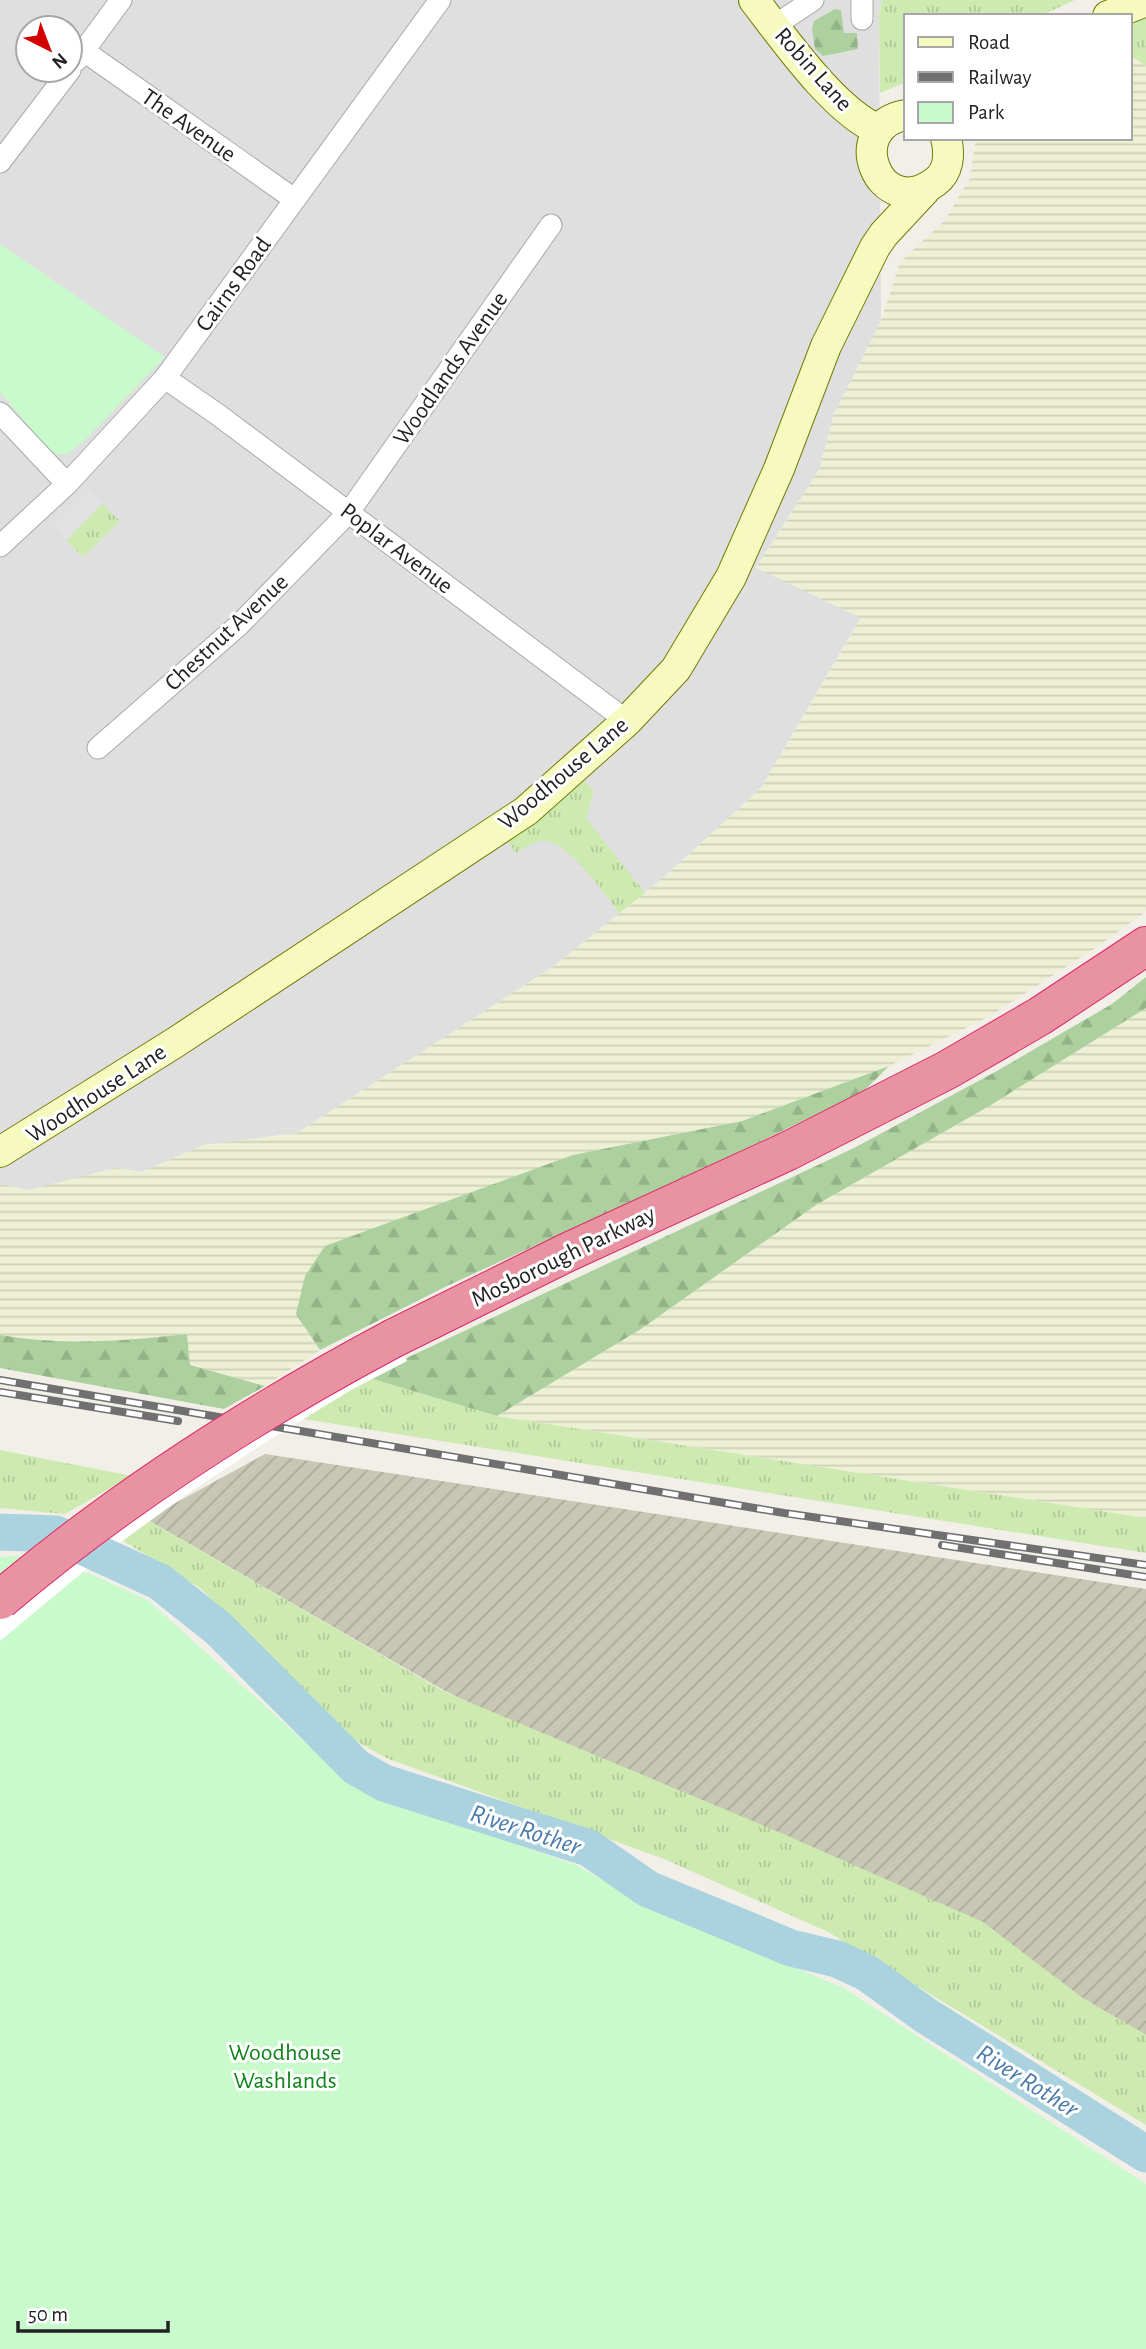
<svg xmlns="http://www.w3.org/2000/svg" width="1146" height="2349" font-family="'Alegreya Sans',sans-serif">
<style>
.residential{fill:#e0dfdf;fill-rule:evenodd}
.construction{fill:url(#construction-furrows)}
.farmland{fill:url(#farmland-rules)}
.grass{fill:url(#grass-tufts)}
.forest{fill:url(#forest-firs)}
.park{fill:#c8facc}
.parking{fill:#e2e2e2}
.pier{fill:#fff}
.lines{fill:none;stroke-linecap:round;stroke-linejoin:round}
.river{stroke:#aad3df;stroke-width:37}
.street-casing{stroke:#a9a9a9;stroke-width:23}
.secondary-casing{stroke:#707d05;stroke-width:32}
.highway-casing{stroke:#dc2a67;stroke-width:40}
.street{stroke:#fff;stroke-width:21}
.secondary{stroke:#f7fabf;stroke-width:30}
.highway{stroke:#e892a2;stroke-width:38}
.rail-casing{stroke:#707070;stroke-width:8}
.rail{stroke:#fff;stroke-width:5;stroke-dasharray:16;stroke-linecap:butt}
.highway-bridge-casing{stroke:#dc2a67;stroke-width:40;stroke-linecap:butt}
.highway-bridge{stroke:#e892a2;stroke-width:38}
.labels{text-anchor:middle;stroke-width:6;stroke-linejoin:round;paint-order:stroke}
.street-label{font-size:24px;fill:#222;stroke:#fff}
.park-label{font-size:24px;fill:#0c8416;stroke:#fff}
.water-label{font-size:26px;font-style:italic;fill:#4a7aab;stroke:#fff}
</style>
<defs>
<pattern id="construction-furrows" width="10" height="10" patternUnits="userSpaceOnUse" patternTransform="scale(1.75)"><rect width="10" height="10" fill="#c7c7b4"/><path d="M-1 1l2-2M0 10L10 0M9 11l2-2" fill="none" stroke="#abab9a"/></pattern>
<pattern id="farmland-rules" width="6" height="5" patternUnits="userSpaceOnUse" patternTransform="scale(1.75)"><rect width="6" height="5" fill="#eef0d5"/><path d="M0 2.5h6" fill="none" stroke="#ccceb7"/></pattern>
<pattern id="grass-tufts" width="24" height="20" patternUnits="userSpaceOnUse" patternTransform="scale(1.75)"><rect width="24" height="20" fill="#cdebb0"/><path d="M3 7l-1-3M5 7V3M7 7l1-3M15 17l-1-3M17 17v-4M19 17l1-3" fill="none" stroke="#b0c997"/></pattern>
<pattern id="forest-firs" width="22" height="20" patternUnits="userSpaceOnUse" patternTransform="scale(1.75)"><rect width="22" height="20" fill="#add19e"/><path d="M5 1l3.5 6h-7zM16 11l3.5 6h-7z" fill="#95b388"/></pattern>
</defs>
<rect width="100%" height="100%" fill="#f2efe9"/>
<!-- residential -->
<path class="residential" d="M0 0H882L879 16 881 321 834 414 819 470 756 567 861 617 761 788 663 878 554 966 297 1133 204 1145 141 1172 115 1168 28 1191 0 1184ZM28 28H70V70H28Z"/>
<!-- construction -->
<path class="construction" d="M265 1454 1146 1589V2035L1084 1999 445 1691 146 1519Z"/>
<!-- farmland -->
<g class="farmland">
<path d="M1130 55 1146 66V911L1100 945 990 1016 889 1066 742 1121 573 1155 296 1314 320 1350 265 1386 190 1365 187 1334 123 1341 27 1340 0 1335V1184L28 1190 115 1168 141 1172 204 1145 297 1133 554 966 663 878 761 788 861 618 756 568 819 470 834 414 881 321 900 262 945 220 970 178 976 138H1130Z"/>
<path d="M1146 1008V1518L497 1416 641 1329 816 1205 991 1105Z"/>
</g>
<!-- grass -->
<g class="grass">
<path d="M882 0H1075L1040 16H906V82L880 93 879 16Z"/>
<path d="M1146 19V66L1130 55V22Z"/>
<path d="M102 504 120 521 83 557 66 540Z"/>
<path d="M584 780 594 791 586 818 645 893 619 913C606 896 566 836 541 841 533 842 523 849 516 853L507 840 531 826Z"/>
<path d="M366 1377 497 1416 1146 1518V1553L303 1419Z"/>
<path d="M0 1450 132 1476 65 1514 0 1508Z"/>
<path d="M146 1519 445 1692 781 1833 983 1922 1084 1999 1146 2035V2125L828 1932 664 1859 386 1758 354 1740 200 1588 120 1539Z"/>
</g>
<!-- forest -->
<g class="forest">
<path d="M835 9 841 10 844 33H857L858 49 823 56 815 49 812 29 814 21Z"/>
<path d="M1146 977V1008L991 1105 816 1205 641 1329 497 1416 366 1377 854 1148 995 1072 1112 1004Z"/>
<path d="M889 1066 863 1092 728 1157 447 1286 320 1350 296 1314 305 1276 325 1246 573 1155 742 1121Z"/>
<path d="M187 1334 190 1365 265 1386 224 1409 0 1368V1335C62 1346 125 1341 187 1334Z"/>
</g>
<!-- park -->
<g class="park">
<path d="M0 244 165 357 85 440 66 455 57 454 46 447 0 392Z"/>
<path d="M19 1556 91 1574 149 1601 349 1782 404 1806 576 1865 658 1912 842 1987 1146 2184V2349H0V1557Z"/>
</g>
<!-- parking -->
<path class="parking" d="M89 490 102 504 66 540 53 526Z"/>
<!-- pier -->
<path class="pier" d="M384 1321 407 1361 351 1390 266 1442 187 1494 106 1553 0 1641V1584L343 1346Z"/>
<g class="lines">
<!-- river -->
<path class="river" d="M0 1532 56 1534 160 1582 219 1629 356 1767 384 1783 589 1848 648 1889 791 1948 837 1959 867 1973 925 2015 1146 2154"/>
<!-- street casing -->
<g class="street-casing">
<g id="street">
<path d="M862 0V19"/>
<path d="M774 26 813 0"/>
<path d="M84 51 294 199"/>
<path d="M77 60 121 0"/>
<path d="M0 162 70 70"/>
<path d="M165 378 217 414 627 721"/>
<path d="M0 413 67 484"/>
<path d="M0 546 67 484 165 378 440 0"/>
<path d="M98 748 239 625 349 512 551 225"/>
</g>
</g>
<!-- secondary casing -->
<g class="secondary-casing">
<g id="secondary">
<path d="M754 0C784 39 835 112 879 130"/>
<path d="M1108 16 1146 1"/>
<path d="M906 115C841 126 879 224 935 182 949 172 950 154 946 138"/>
<path d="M0 1152 176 1042 526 811 627 721 676 669 731 577 779 469 826 346 875 247 884 234 925 190"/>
</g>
</g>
<!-- highway casing -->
<g class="highway-casing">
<path id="highway" d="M394 1338 568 1252 788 1151 947 1070 1040 1016 1146 946"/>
</g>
<!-- street -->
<use href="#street" class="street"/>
<!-- secondary -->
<use href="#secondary" class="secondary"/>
<!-- highway -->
<use href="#highway" class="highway"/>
<!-- rail casing -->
<g class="rail-casing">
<g id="rail">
<path d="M0 1380 784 1513 1146 1565"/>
<path d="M0 1392 178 1421"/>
<path d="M942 1545 1146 1577"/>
</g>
</g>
<!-- rail -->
<use href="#rail" class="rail"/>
<!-- highway-bridge casing -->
<g class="highway-bridge-casing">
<path id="highway-bridge" d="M0 1600C121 1497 255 1412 394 1338"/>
</g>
<!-- highway-bridge -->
<use href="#highway-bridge" class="highway-bridge"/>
</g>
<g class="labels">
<!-- street labels -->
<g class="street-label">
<text transform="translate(814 69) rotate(48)" y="8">Robin Lane</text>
<text transform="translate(189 125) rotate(35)" y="8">The Avenue</text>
<text transform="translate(233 284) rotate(-54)" y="8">Cairns Road</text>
<text transform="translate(450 368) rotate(-55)" y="8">Woodlands Avenue</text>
<text transform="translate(397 548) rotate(37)" y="8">Poplar Avenue</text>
<text transform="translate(226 632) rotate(-43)" y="8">Chestnut Avenue</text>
<text transform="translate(563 773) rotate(-40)" y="8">Woodhouse Lane</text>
<text transform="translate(96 1093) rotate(-33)" y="8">Woodhouse Lane</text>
<text transform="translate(563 1256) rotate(-26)" y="8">Mosborough Parkway</text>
</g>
<!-- park labels -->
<g class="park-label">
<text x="285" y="2060">Woodhouse<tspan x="285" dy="28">Washlands</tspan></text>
</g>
<!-- water labels -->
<g class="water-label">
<text transform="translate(526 1829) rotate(18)" y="9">River Rother</text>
<text transform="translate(1028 2080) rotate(32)" y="9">River Rother</text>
</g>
</g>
<!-- legend -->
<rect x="904" y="14" width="228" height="126" fill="#ffffff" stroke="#a7a7a7" stroke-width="2"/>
<rect x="918" y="37" width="35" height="10" fill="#f7fabf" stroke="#a7a7a7" stroke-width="2"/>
<text x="968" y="49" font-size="21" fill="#222222">Road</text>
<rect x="918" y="72" width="35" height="10" fill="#707070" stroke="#a7a7a7" stroke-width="2"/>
<text x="968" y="84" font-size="21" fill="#222222">Railway</text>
<rect x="918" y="102" width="35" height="21" fill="#c8facc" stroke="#a7a7a7" stroke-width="2"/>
<text x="968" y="119" font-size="21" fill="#222222">Park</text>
<!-- north arrow -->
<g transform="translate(49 49) rotate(138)"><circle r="33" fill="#ffffff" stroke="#a7a7a7" stroke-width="2"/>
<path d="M0-5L12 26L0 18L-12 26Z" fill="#d40000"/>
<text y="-10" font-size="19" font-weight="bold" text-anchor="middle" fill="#222222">N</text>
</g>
<!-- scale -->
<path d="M18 2321v10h150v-10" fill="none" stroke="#222222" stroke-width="3.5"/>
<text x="28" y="2321" font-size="21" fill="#222222" stroke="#ffffff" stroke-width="5" paint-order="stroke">50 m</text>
</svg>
